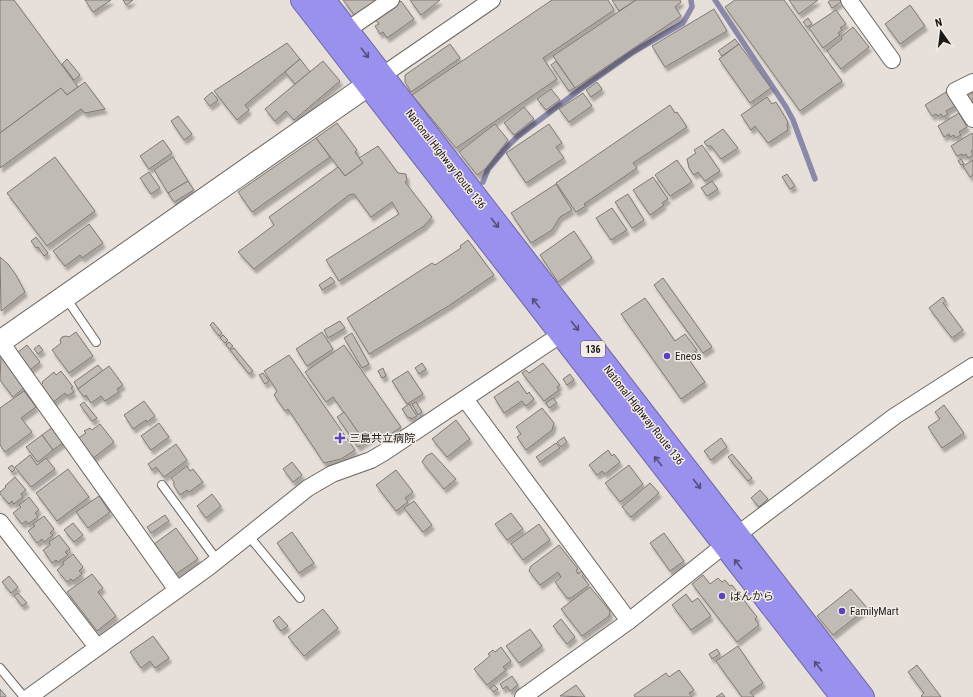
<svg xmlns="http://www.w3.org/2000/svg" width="973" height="697" font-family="'Roboto Condensed','Noto Sans JP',sans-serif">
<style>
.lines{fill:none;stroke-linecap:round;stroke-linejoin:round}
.stream{stroke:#8b89aa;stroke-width:5.5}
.building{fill:#c1bbb6;stroke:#807975;filter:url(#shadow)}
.lane-casing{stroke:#6c6661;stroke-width:10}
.street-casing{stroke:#6c6661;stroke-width:18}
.secondary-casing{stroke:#6c6661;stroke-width:24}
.highway-casing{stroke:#6e67a3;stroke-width:24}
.lane{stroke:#fff;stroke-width:8}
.street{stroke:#fff;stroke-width:16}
.secondary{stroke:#fff;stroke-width:22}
.highway{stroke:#9a90ee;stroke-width:22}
.oneway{stroke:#554f78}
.poi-dot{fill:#5c42bb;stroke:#f4ede7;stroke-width:1.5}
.labels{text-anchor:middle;stroke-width:3;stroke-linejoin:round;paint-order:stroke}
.shield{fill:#f4ede7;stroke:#5d5956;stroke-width:1}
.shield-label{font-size:10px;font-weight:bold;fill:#1c1a18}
.street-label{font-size:11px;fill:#1c1a18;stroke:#f4ede7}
.poi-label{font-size:11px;fill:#1c1a18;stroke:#f4ede7;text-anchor:start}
</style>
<defs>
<filter id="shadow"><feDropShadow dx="2.5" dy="4.5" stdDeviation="1" flood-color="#0004"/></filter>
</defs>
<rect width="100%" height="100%" fill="#e7e0da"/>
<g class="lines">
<!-- stream -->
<g class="stream">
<path d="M715 0 786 107 793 120 815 179"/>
<path d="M483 182 488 169 506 148 517 137 582 88 633 52 683 23 692 7 691 0"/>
</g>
</g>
<!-- building -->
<g class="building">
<path d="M0 0H14L78 87 67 95 61 88 0 133Z"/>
<path d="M85 0H111L93 12Z"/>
<path d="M123 0H133L126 5Z"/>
<path d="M343 0H378L355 16Z"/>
<path d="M410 0H440L421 15Z"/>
<path d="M552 0H608L614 10 543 58 557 79 456 148 412 95Z"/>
<path d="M612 0H636L619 11Z"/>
<path d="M636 0H680L681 2 675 7 681 16 575 88 553 56Z"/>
<path d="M735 0H784L842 81 800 111 725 7Z"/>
<path d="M789 0H818L799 14Z"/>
<path d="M831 0H840L841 2 832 8 828 2Z"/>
<path d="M401 1 414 19 387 38 383 32 380 34 375 26 379 24 375 19Z"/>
<path d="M910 5 925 26 900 44 885 24Z"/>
<path d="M714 9 727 31 665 67 652 46Z"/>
<path d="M836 10 846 24 840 28 842 30 838 33 840 35 823 48 809 28Z"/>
<path d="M808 18 812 24 807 27 803 22Z"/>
<path d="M853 27 869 47 841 69 827 51 842 39 841 37Z"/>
<path d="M735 39 739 44 722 56 718 51Z"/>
<path d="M287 43 300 59 245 105 249 110 237 120 214 91Z"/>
<path d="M450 44 460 58 411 92 405 82V75Z"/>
<path d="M739 44 771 88 750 103 719 59Z"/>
<path d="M67 59 80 75 74 80 62 64Z"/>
<path d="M300 59 310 72 295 84 285 72Z"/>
<path d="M323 61 340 81 294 120 286 111 275 121 265 109Z"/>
<path d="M556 61 575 88 569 91 551 65Z"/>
<path d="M85 82 105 109 85 113 81 109 0 168V133L61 88 67 95Z"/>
<path d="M597 82 602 89 591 97 586 90Z"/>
<path d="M551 89 560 100 546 110 537 99Z"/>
<path d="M212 92 218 100 210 106 204 99Z"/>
<path d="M946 92 955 106 946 111 948 114 943 117 941 114 938 116 936 114 932 116 925 105Z"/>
<path d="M973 92V105L967 96Z"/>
<path d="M583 93 592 106 569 122 559 109Z"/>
<path d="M767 97 772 104 776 102 788 122 787 125 788 130 768 143 755 126 751 130 741 115Z"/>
<path d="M670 105 675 113 677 112 687 127 633 163 637 168 584 204 586 206 576 212 556 183Z"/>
<path d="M524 107 534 119 514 135 504 123Z"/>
<path d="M959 113 967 127 959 132 961 135 955 138 954 135 950 137 949 134 944 137 938 126Z"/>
<path d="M178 116 192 134 184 140 171 121Z"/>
<path d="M337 123 357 150 355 152 363 163 345 176 316 138Z"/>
<path d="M495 124 508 140 485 169 477 175 459 152Z"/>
<path d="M549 124 562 143 556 147 564 158 526 183 506 153Z"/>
<path d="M723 129 738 148 721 159 711 146H707L704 142Z"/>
<path d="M972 133 973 135V150L971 151 973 155 968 158 966 154 963 156 962 154 957 156 951 146Z"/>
<path d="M316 138 330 157 252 212 238 192Z"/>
<path d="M163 140 172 153 149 169 140 156Z"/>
<path d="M702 145 720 171 705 181 698 172 694 175 689 168 687 159 696 153 694 150Z"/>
<path d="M378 146 398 173 406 174 407 181 405 182 432 217 424 226 339 281 326 260 399 214 392 202 371 217 354 194 349 195 254 269 238 252 274 225 269 217 338 167 345 176 363 163 359 158Z"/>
<path d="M55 157 95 211 47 246 7 193Z"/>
<path d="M173 157 188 181 168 193 154 170Z"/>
<path d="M961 159 964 164 961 165 958 161Z"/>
<path d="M677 160 692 182 670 196 655 175Z"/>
<path d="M973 160V175L970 177 963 166Z"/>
<path d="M149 172 160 188 151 194 140 178Z"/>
<path d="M787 174 795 186 790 189 782 177Z"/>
<path d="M653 177 668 199 662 203 664 205 650 215 633 190Z"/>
<path d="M188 181 194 190 174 202 168 193Z"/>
<path d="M712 181 718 189 707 196 701 188Z"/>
<path d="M556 184 572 210 560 217 552 230 531 243 511 213Z"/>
<path d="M628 194 644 220 632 228 615 202Z"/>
<path d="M612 208 627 230 611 240 596 218Z"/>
<path d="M89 224 103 243 82 258 80 255 65 266 53 251Z"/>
<path d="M574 231 592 258 558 282 540 255Z"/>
<path d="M36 237 48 253 44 256 38 247 36 248 31 241Z"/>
<path d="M468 240 494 275 450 305 369 354 347 318 432 263 435 265 461 248 460 246Z"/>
<path d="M0 257 8 264 16 275 25 292 1 311Z"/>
<path d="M331 277 335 282 322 290 319 285Z"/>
<path d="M663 278 712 347 703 353 654 285Z"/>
<path d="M943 297 946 301 943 303 963 330 952 338 929 308Z"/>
<path d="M645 298 675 341 685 334 697 350 687 357 705 382 681 399 621 314Z"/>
<path d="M340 321 345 328 328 338 324 330Z"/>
<path d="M213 322 222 333 219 336 210 325Z"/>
<path d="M76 332 93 356 69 373 52 350 61 343 60 340 62 337 66 336 69 337Z"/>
<path d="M322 332 333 349 307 366 296 349Z"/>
<path d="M352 333 369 364 362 368 344 338Z"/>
<path d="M223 335 228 340 225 343 220 338Z"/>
<path d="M229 342 233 346 229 349 226 345Z"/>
<path d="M27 345 40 362 30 370 17 353Z"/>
<path d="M39 345 43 350 38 354 34 349Z"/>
<path d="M344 345 401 427 382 440 377 434 365 442 333 397 326 402 305 372Z"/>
<path d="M234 348 253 371 249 374 230 350Z"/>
<path d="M1 355 25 387 13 397 0 380Z"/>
<path d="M289 355 355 450 341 459 324 463 288 409 285 411 274 395 277 391 264 371Z"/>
<path d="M422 363 426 369 419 374 415 368Z"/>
<path d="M543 363 560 385 557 387 559 390 544 401 522 373 526 370 529 373Z"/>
<path d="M98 365 103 371 78 389 74 382Z"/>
<path d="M109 366 123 385 117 389 119 392 105 401 101 396 91 403 86 395 84 397 78 389Z"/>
<path d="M383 368 386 376 382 378 378 371Z"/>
<path d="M61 371 73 387 71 388 74 392 67 396 65 393 52 403 40 386 43 383 42 382 54 372 56 375Z"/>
<path d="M408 371 423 394 407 404 392 381Z"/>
<path d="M263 373 269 381 265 384 259 375Z"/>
<path d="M570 374 574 380 567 385 563 379Z"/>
<path d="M518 381 527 394 529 392 534 399 526 406 522 401 504 413 494 397Z"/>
<path d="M24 391 36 407 21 418 32 432 5 452 0 445V408Z"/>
<path d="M553 398 557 403 549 408 546 403Z"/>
<path d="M144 401 155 416 147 422 146 420 133 429 124 415Z"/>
<path d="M84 402 97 418 92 421 80 405Z"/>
<path d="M416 402 422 412 418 415 412 404Z"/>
<path d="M409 404 417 416 411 419 410 417 408 418 402 409Z"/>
<path d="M944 405 964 433 942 448 928 427 940 419 935 412Z"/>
<path d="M542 408 554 423 552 430 526 450 517 437 521 434 516 427Z"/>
<path d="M344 412 365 442 358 447 337 417Z"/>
<path d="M456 420 470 439 447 457 432 439Z"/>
<path d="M159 423 169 437 151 450 141 436Z"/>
<path d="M100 424 114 442 92 459 77 439 86 433 84 431 90 428 92 430Z"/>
<path d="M53 427 64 442 53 450 42 435Z"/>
<path d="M42 435 53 450 38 462 26 447Z"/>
<path d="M564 437 567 442 561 447 557 442Z"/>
<path d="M721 438 727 447 711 460 704 451Z"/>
<path d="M556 443 560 448 540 462 536 457Z"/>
<path d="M176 444 187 460 164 477 156 467 152 470 148 464Z"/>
<path d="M608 450 612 456 614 454 620 462 605 474 602 471 597 475 589 465Z"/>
<path d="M432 453 456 479 444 489 422 462 426 456Z"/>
<path d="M732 454 752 478 748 481 728 457Z"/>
<path d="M30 455 37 465 46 458 55 469 31 487 15 467Z"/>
<path d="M292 462 302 475 293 482 283 469Z"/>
<path d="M12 465 15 469 12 472 8 468Z"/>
<path d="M629 465 643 484 620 502 605 483Z"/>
<path d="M187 466 190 471 193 469 203 482 189 492 187 490 180 495 174 486V482L171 478Z"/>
<path d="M68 469 89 497 57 521 36 493Z"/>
<path d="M396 470 413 492 405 498 408 502 396 511 376 485Z"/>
<path d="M15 477 26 490 21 494 23 497 14 504 12 501 9 504 0 494V492L6 487 5 486Z"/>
<path d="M650 483 659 493 631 517 622 507Z"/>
<path d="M760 490 768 499 759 507 751 498Z"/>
<path d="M212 494 221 506 206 518 197 506Z"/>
<path d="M99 496 110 512 88 528 76 512Z"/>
<path d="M29 497 39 510 35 513 38 517 28 524 26 521 22 524 13 513 21 507 19 505Z"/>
<path d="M414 501 432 525 423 532 404 508Z"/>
<path d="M511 513 523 529 507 540 495 524Z"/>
<path d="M165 515 169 521 151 533 147 527Z"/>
<path d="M44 516 54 529 50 533 53 535 44 542 42 539 37 543 28 531 35 526 33 524Z"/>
<path d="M73 523 83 535 74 542 64 530Z"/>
<path d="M539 524 550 540 523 560 511 544Z"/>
<path d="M176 528 198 559 176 574 154 544Z"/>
<path d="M292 532 314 563 299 573 277 543Z"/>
<path d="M664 533 684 561 670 571 650 543Z"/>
<path d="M59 535 70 549 65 552 68 555 58 562 56 560 52 563 43 550 50 545 49 542Z"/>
<path d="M559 545 578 569 576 570 578 574 582 571 584 574 582 576 589 585 571 598H567L555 582 561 577 558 572 540 585 529 571 531 566Z"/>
<path d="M73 554 83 567 79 571 82 574 73 581 71 579 67 582 57 570 64 564 63 562Z"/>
<path d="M92 574 103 588 98 592 116 616 97 631 67 592Z"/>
<path d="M703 575 710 584 718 578 722 582 725 580 730 586 732 585 757 617 755 619 759 625 737 642 692 584Z"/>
<path d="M9 576 18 587 11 593 2 582Z"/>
<path d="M590 587 610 611 609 616 582 636 561 609Z"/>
<path d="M851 589 867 608 833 635 817 616Z"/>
<path d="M18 593 27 603 22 606 14 596Z"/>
<path d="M686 594 692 602 698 598 711 616 691 630 672 605Z"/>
<path d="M323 609 338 628 304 656 288 637Z"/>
<path d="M279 616 288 626 281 631 273 621Z"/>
<path d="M561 619 575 637 567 644 553 626Z"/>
<path d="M530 629 542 646 519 663 506 646Z"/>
<path d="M153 636 169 658 155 668 150 661 141 668 130 652Z"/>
<path d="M738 646 763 683 750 692 754 697H742L716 661Z"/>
<path d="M501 647 511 661 503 667 506 670 487 685 474 669 490 656 488 654 493 650 495 652Z"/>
<path d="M717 649 720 654 712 659 709 654Z"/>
<path d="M917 665 941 697H922L921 696 924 693 908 672Z"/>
<path d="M679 670 694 690 689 693 692 697H635L634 695 666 673 669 677Z"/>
<path d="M512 676 518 685 510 691 507 686 503 689 500 684Z"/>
<path d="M494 685 498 689 493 692 490 688Z"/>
<path d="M576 685 585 697 560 696Z"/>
<path d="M0 689 6 696 4 697H0Z"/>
<path d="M722 693 725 697H716Z"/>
</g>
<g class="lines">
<!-- lane casing -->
<g class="lane-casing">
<g id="lane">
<path d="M66 298 96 342"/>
<path d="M162 485 217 560"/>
<path d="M248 535 300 598"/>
<path d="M0 668 24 697"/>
</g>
</g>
<!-- street casing -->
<g class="street-casing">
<g id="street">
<path d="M849 0 892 60"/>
<path d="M347 30 391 0"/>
<path d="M374 81 492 0"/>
<path d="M973 82 955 91 973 119"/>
<path d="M0 341 177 590"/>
<path d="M465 399 629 621"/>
<path d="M0 522 97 647"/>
<path d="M29 697 209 567 308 488 332 474 371 460 383 453 560 335"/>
<path d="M523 697 629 621 737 535 895 416 973 366"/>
</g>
</g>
<!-- secondary casing -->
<g class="secondary-casing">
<path id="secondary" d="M0 342 368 85"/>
</g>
<!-- highway casing -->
<g class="highway-casing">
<g id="highway">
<path d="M302 0 842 697"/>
<path d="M324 0 863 697"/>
</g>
</g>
<!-- lane -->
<use href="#lane" class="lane"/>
<!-- street -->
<use href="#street" class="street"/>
<!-- secondary -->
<use href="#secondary" class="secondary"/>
<!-- highway -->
<use href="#highway" class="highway"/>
</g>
<!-- one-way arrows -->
<defs><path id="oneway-shaft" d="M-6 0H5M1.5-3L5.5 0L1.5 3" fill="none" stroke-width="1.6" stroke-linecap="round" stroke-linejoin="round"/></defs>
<g class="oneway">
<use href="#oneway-shaft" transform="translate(365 53) rotate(53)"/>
<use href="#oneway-shaft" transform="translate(495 223) rotate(52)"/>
<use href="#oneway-shaft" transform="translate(536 303) rotate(-128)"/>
<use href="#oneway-shaft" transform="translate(575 326) rotate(52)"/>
<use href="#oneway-shaft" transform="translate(658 461) rotate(-128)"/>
<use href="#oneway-shaft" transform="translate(697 484) rotate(52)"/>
<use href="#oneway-shaft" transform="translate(738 564) rotate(-128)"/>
<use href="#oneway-shaft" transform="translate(818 666) rotate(-128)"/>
</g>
<!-- markers -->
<g class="poi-dot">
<circle cx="667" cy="356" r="4"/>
<path d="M338 432h4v4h4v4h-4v4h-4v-4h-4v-4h4z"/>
<circle cx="722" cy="596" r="4"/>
<circle cx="842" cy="611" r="4"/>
</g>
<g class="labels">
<!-- shield labels -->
<rect class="shield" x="581" y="341" width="24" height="16" rx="3"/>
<g class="shield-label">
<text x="593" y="353">136</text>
</g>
<!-- street labels -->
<g class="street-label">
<text transform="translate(446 159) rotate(52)" y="4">National Highway Route 136</text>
<text transform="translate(644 415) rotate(52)" y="4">National Highway Route 136</text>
</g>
<!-- poi labels -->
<g class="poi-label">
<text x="675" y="360">Eneos</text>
<text x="349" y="442">三島共立病院</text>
<text x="730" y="600">ばんから</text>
<text x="850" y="615">FamilyMart</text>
</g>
</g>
<!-- north arrow -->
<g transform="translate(941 32) rotate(346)" stroke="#f4ede7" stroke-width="3" paint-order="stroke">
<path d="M0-3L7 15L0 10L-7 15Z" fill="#1c1a18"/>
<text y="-6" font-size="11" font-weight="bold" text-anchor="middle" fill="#1c1a18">N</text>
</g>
</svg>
